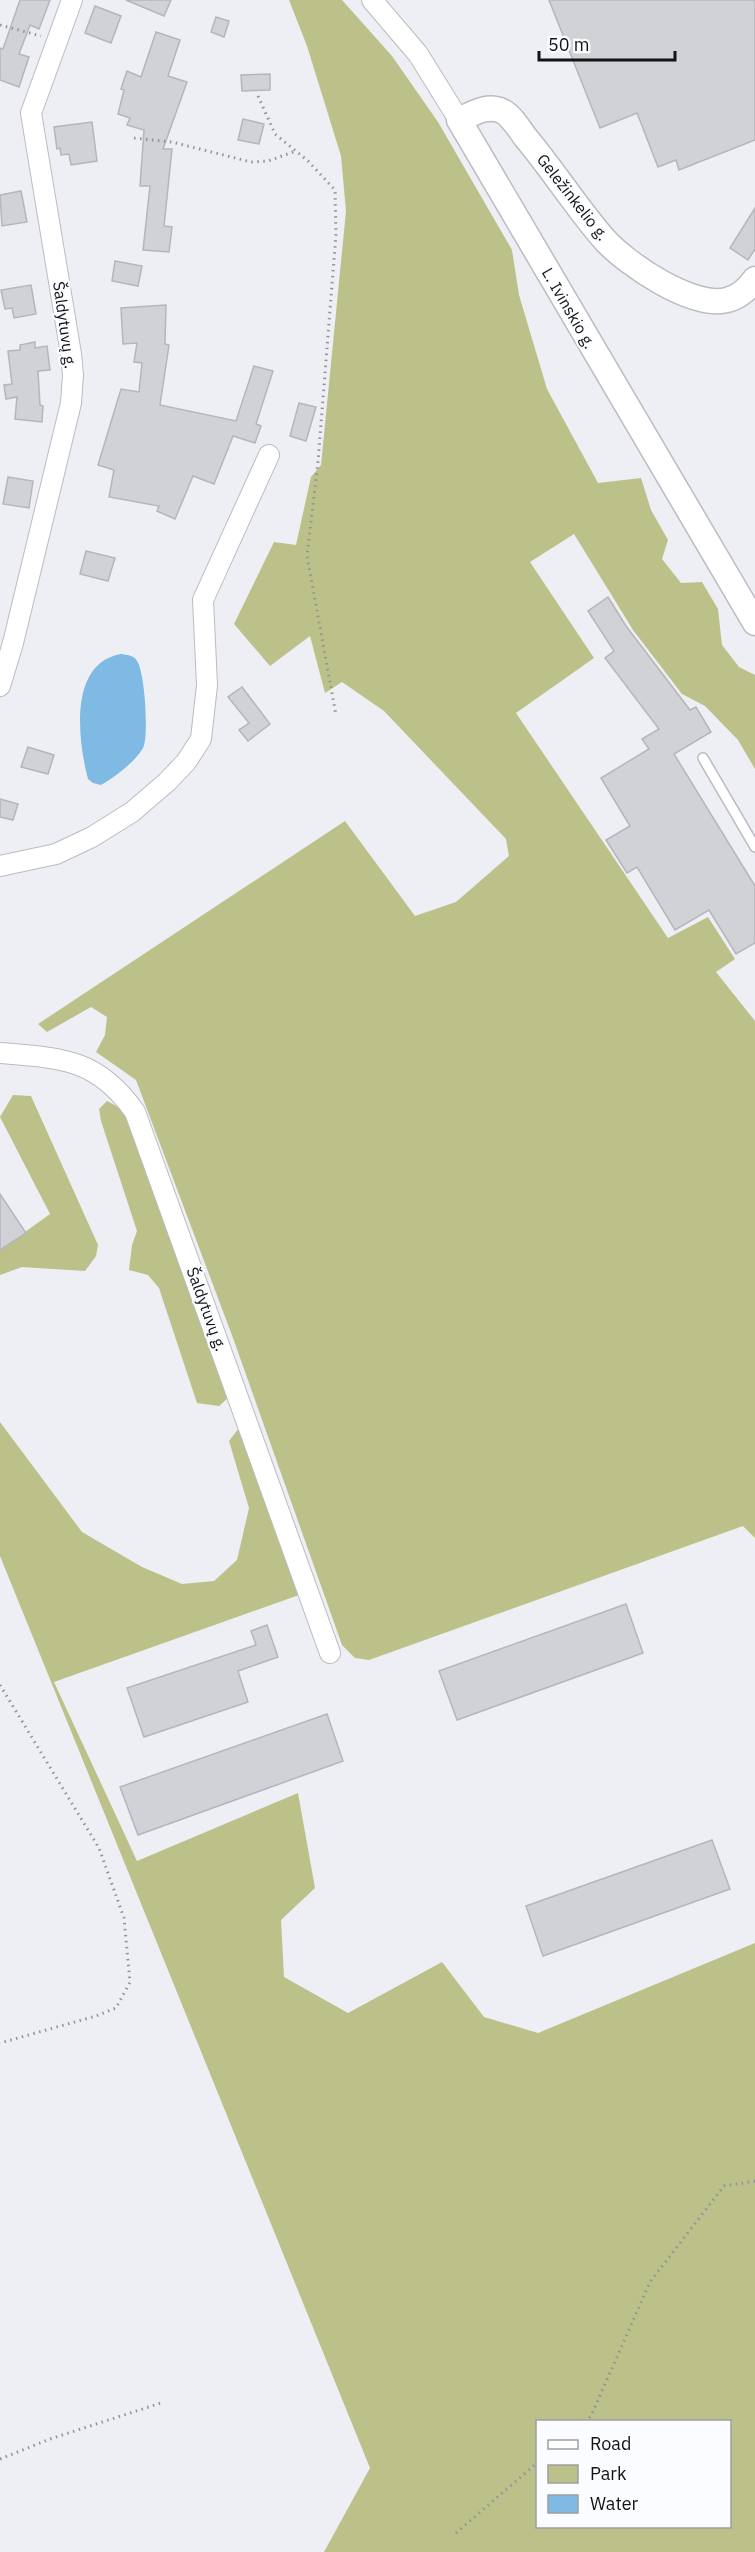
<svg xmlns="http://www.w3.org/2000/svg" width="755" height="2552" font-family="'IBM Plex Sans',sans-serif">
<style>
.green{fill:#bcc189;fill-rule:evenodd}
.water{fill:#7fbae4}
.building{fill:#d0d2d6;stroke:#b4b6ba;stroke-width:1.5}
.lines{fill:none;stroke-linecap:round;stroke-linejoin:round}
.service-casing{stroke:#babcc0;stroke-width:12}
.minor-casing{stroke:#babcc0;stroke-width:22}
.tertiary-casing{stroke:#babcc0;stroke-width:27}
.path{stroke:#939498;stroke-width:3;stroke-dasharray:1.5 4.5;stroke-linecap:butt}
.service{stroke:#fff;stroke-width:9}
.minor{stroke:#fff;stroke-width:20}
.tertiary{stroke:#fff;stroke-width:24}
.labels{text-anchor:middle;stroke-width:4.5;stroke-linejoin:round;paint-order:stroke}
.street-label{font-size:16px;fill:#121314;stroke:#fbfcff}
</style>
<rect width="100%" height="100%" fill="#edeff4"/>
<!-- green -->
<g class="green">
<path d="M289 0H342L392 56 438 122 512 250 519 295 547 389 598 483 641 478 651 510 668 540 662 559 681 583 702 582 718 609 722 645 739 667 755 675V769L738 740 705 706 682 694 633 630 574 534 530 562 594 658 516 713 668 938 708 917 735 959 716 972 755 1021V1538L743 1526 369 1660 355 1658 342 1645 233 1338 136 1080 96 1052 105 1035 107 1017 91 1007 47 1032 38 1024 345 821 415 916 456 902 509 856 506 839 384 711 342 682 325 693 310 636 270 666 234 624 274 542 296 545 311 477 321 465 346 211 341 156 307 46Z"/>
<path d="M13 1095 31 1096 98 1245 96 1256 85 1271 22 1267 0 1275V1250L50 1214 0 1117Z"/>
<path d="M107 1101 122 1109 134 1133 229 1397 219 1406 197 1403 159 1288 148 1275 129 1270 132 1245 137 1231 101 1121 99 1109Z"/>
<path d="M0 1422 82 1532 142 1567 182 1584 214 1581 237 1560 249 1508 229 1441 239 1428 299 1595 54 1682 137 1861 298 1793 315 1888 281 1920 284 1977 348 2013 442 1962 484 2017 538 2033 755 1943V2552H324L370 2468 0 1556ZM538 2422H730V2526H538Z"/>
</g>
<!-- water -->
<path class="water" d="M121 654C127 655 134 655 137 661 145 672 149 737 143 748 134 763 116 776 101 785L93 783 88 779C78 741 68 663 121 654Z"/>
<!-- building -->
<g class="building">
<path d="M20 0H50L39 29 30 25 19 54 29 57 19 87 0 80V48L3 49Z"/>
<path d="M126 0H171L164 16Z"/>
<path d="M549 0H755V140L679 170 676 160 658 167 637 113 600 128Z"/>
<path d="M95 6 121 16 111 43 85 33Z"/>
<path d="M216 17 229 21 224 37 211 32Z"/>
<path d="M156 32 180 40 168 76 187 82 163 149H172L164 226 172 227 169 252 143 250 150 186H140L144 130 127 125 130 118 118 114 124 90 121 89 127 71 141 77Z"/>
<path d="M270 74V90L242 91 241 75Z"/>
<path d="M243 119 264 124 259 144 238 140Z"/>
<path d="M92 122 97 161 71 165 69 154 61 155 60 148 57 149 54 127Z"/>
<path d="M21 191 27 222 2 226 0 195Z"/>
<path d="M755 208V249L748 260 730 248Z"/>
<path d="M115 261 142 266 138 286 112 281Z"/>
<path d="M31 285 36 314 14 318 12 308 5 309 1 290Z"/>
<path d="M166 305 165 344 169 345 160 405 236 421 254 366 273 371 256 424 261 426 255 443 233 436 214 484 193 476 175 519 157 511 159 506 109 497 114 470 98 465 121 389 139 392 142 363 134 362 137 343 123 344 121 308Z"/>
<path d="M35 342V348L47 346 50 370 38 371 40 405 43 406 42 422 15 419 17 397 6 399 4 385 12 384 8 351 20 350V345Z"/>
<path d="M299 403 316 407 306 441 290 436Z"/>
<path d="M8 477 33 481 29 508 3 504Z"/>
<path d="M86 551 115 558 108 581 80 574Z"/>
<path d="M608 597 626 626 690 710 696 707 711 732 674 754 755 886V943L736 954 709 910 675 930 637 867 627 873 606 840 630 826 601 778 649 749 642 739 659 729 605 658 614 651 588 611Z"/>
<path d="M242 687 270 724 248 741 239 730 249 723 228 697Z"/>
<path d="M28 747 54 755 48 774 21 767Z"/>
<path d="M0 799 18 804 13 820 0 817Z"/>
<path d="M0 1194 26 1233 0 1250Z"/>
<path d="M626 1604 643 1653 457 1720 439 1671Z"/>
<path d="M267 1625 278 1657 238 1671 248 1702 144 1737 127 1688 256 1645 251 1631Z"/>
<path d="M327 1714 343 1761 138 1835 120 1787Z"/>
<path d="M712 1840 730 1889 543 1956 526 1906Z"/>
</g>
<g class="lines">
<!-- service casing -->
<g class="service-casing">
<path id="service" d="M703 758 755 847"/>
</g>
<!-- minor casing -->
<g class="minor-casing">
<g id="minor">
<path d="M372 0 418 54 459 120"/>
<path d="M0 686 13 643 71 403 73 375 71 354 31 113 72 0"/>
<path d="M0 866 56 854 92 837 132 812 167 782 186 762 201 739 207 685 203 600 269 455"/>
<path d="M0 1053C61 1058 97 1058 135 1112L330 1653"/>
</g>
</g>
<!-- tertiary casing -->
<g class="tertiary-casing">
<path id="tertiary" d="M755 279C748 289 740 297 727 300 693 309 626 264 604 239 576 207 553 170 526 138 519 129 512 116 502 111 487 104 472 114 459 120L755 623"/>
</g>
<!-- path -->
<g class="path">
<path d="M0 25 41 36"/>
<path d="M258 96 275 134 308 161 335 190 336 234 318 462 307 556 336 715"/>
<path d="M134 138 172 142 251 162 268 161 296 151"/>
<path d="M0 1685 99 1848 124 1918 130 1982 116 2008 96 2016 0 2043"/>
<path d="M585 2422 591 2416 650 2282 724 2186 755 2181"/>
<path d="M0 2459 50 2439 164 2402"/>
<path d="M456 2533 538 2462"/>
</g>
<!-- service -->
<use href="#service" class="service"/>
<!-- minor -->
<use href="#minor" class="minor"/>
<!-- tertiary -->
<use href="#tertiary" class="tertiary"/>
</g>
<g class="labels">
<!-- street labels -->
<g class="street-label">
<text transform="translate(573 197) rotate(52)" y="6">Geležinkelio g.</text>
<text transform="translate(569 308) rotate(60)" y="6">L. Ivinskio g.</text>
<text transform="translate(65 325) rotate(82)" y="6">Šaldytuvų g.</text>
<text transform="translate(207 1309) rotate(70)" y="6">Šaldytuvų g.</text>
</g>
</g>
<!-- legend -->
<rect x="536" y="2420" width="195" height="108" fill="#fbfcff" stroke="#9e9fa1" stroke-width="1.5"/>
<rect x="548" y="2440" width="30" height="9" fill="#ffffff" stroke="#9e9fa1" stroke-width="1.5"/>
<text x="590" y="2450" font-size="18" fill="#121314">Road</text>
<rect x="548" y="2465" width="30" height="18" fill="#bcc189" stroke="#9e9fa1" stroke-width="1.5"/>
<text x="590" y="2480" font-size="18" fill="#121314">Park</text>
<rect x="548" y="2495" width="30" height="18" fill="#7fbae4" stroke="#9e9fa1" stroke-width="1.5"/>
<text x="590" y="2510" font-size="18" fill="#121314">Water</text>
<!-- scale -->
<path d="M539 51v9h136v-9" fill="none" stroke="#121314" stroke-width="3"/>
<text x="548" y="51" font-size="18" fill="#121314" stroke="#fbfcff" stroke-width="4.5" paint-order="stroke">50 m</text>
</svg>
